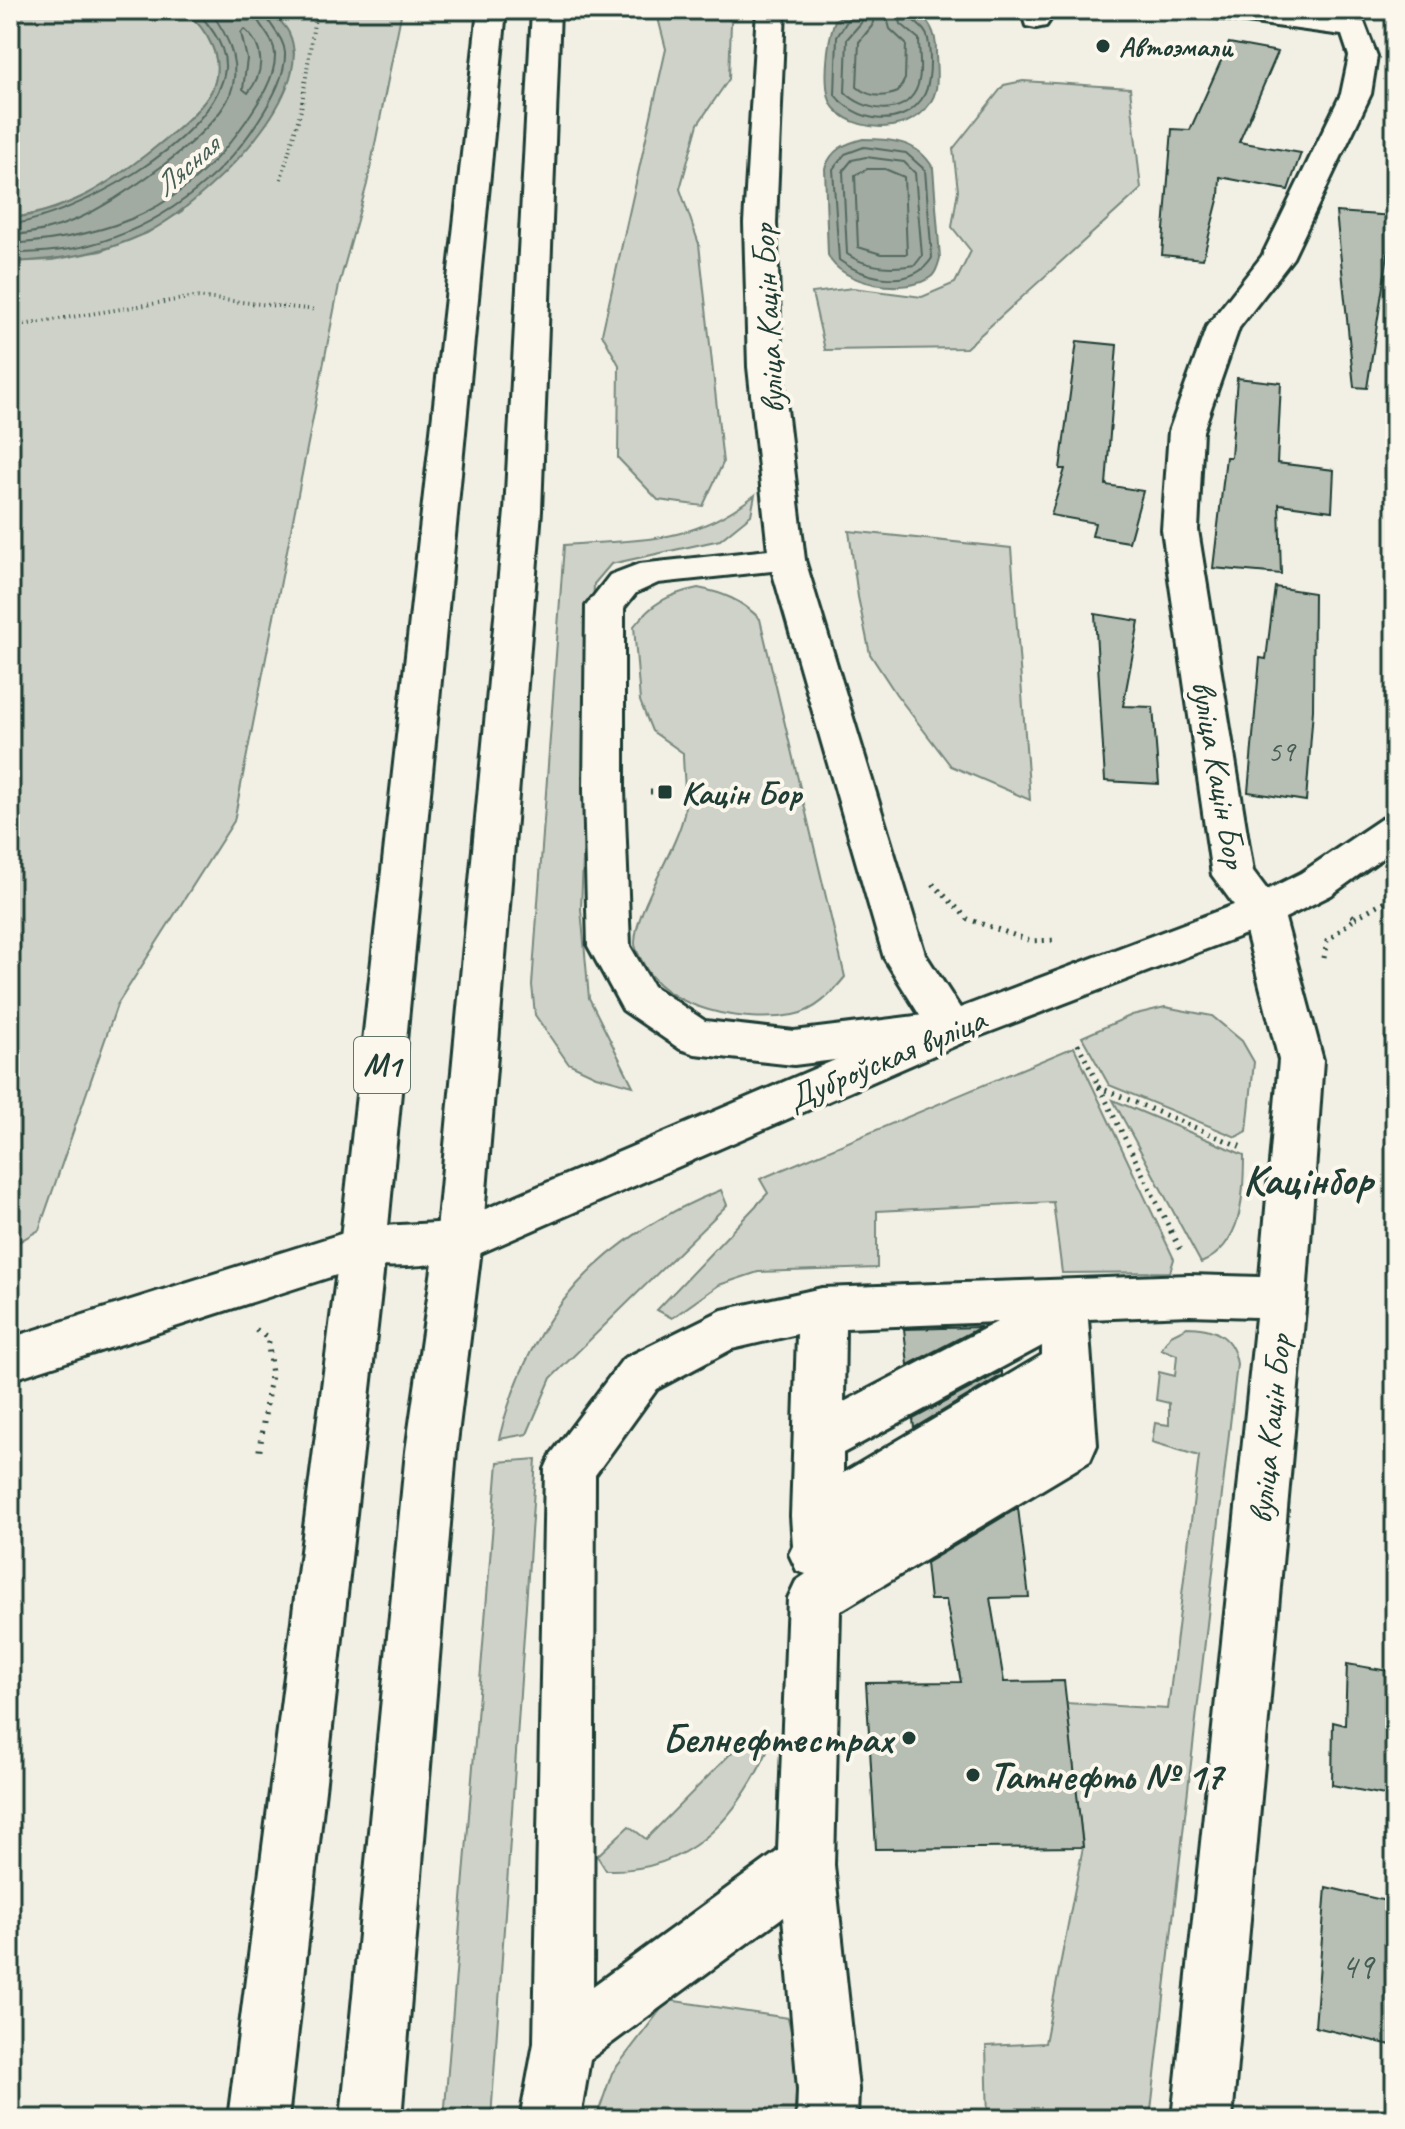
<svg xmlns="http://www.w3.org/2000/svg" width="1405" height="2129" font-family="Caveat,sans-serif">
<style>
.green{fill:#cfd2c8;stroke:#77887e;stroke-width:2}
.water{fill:#a2aba1;stroke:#6e7f75;stroke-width:2}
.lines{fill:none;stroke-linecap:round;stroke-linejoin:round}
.shore{stroke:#536960;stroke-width:2}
.building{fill:#b7beb3;stroke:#1f3d34;stroke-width:2}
.minor-casing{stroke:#1f3d34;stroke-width:6}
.major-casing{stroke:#1f3d34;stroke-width:6}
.highway-casing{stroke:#1f3d34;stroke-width:6}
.path-far2{stroke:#1f3d34;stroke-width:4;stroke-dasharray:1 4;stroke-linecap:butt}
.path-far1{stroke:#1f3d34;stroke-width:5;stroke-dasharray:2 6;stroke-linecap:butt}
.path{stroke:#1f3d34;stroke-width:6;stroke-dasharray:2 7;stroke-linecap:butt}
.minor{fill:#fbf7ec;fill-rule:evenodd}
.major{fill:#fbf7ec;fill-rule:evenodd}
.highway{fill:#fbf7ec;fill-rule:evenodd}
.poi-dot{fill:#1f3d34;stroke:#fbf7ec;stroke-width:3}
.labels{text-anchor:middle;stroke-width:8;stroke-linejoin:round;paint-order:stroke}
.far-poi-label{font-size:28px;font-weight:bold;fill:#1f3d34;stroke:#fbf7ec;text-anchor:start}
.far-water-label{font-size:30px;font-style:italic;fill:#465e55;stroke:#fbf7ec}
.number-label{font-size:30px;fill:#455d54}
.shield{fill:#fbf7ec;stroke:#61756b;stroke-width:2}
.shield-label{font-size:32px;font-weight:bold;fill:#1f3d34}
.street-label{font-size:34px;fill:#1f3d34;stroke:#fbf7ec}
.poi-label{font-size:34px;font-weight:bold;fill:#1f3d34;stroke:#fbf7ec;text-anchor:start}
.near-number-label{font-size:36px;fill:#455d54}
.near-poi-label{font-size:40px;font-weight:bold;fill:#1f3d34;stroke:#fbf7ec;text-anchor:end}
.district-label{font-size:42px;font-weight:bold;fill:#1f3d34;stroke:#fbf7ec}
</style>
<rect width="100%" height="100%" fill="#f2f0e5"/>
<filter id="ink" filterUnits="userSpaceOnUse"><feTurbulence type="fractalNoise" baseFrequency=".0125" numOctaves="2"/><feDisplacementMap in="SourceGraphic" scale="16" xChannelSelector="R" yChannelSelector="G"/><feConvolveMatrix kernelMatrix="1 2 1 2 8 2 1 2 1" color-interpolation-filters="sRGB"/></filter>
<g filter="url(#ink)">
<!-- green -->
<g class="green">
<path d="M10 10H184C207 29 226 59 212 90 198 120 116 179 86 195 63 206 35 216 10 218Z"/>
<path d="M268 10H402L367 184 339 285 234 821 117 1005 39 1230 10 1247V262L52 260 101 251 147 233 182 211 280 101 294 53 288 32Z"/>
<path d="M656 10H723L731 22 729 79 698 124 680 189 699 244 723 463 703 506 658 500 618 458 619 365 602 334 666 49Z"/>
<path d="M1023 81 1130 88 1141 189 966 348 825 350 812 293 853 288 922 297 955 283 971 251 952 227 958 190 953 149 1004 85Z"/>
<path d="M755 495 751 515 720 540 611 564 594 584 581 909 589 998 633 1086 596 1076 568 1063 535 1015 532 985 564 545C641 539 691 545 755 495Z"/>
<path d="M849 531 1011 548 1030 800 951 766 896 694 870 654 858 597Z"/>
<path d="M698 588C724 593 741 600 760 619L845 977C831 994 816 1011 793 1015 745 1024 664 1010 642 961 640 957 635 949 635 944 634 911 676 851 684 814 687 795 683 772 683 753L652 731 640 701 634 626C652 603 669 594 698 588Z"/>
<path d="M1165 1007 1212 1016 1242 1041 1254 1062 1247 1131 1236 1137 1109 1085 1082 1037 1132 1015Z"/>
<path d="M1074 1047 1174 1259 1170 1272 1062 1273 1053 1202 877 1211V1268L758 1272 719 1285 672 1318 657 1310 768 1193 760 1179Z"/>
<path d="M1113 1100 1244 1155C1244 1195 1243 1245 1201 1263Z"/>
<path d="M721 1190 727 1205 551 1378 527 1434 499 1439C530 1312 602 1237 721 1190Z"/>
<path d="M1187 1327C1214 1327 1233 1336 1237 1364L1150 2119H988L986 2046 1045 2043 1083 1847 1066 1703 1168 1709 1199 1456 1152 1442 1155 1423 1169 1425V1403L1156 1400 1159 1372 1175 1376 1177 1355 1161 1349 1171 1335Z"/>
<path d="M536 1459 491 2119H444L498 1462Z"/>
<path d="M750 1734 767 1752C735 1821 687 1873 606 1870L597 1856 629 1826 646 1839Z"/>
<path d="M668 2000 788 2018 799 2063 794 2119H596L612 2073Z"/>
</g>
<!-- water -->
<g class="water">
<path d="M184 10H268C275 16 285 24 289 33 319 97 197 208 146 233 103 254 57 260 10 262V218C35 216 63 206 86 195 116 179 198 120 212 90 226 59 207 29 184 10Z"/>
<path d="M854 10C891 10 937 1 936 52 936 63 938 77 936 89 926 132 862 138 835 109 820 94 828 38 835 20Z"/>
<path d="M863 139C892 139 918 141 933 168L940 258C938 265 937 271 932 276 908 296 840 285 828 255L825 168C832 149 844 144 863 139Z"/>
</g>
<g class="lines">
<!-- shore -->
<g class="shore">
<path d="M854 10 837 37 835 95C855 121 899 130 921 100 932 87 931 55 928 39 925 25 910 23 907 10"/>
<path d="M864 10 861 23 847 39 845 92C863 111 902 118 916 90 923 75 919 55 919 39L901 24 897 10"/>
<path d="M876 10 872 26 859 42 857 87C869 97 883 98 898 92L905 79 906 44 890 29 885 10"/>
<path d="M244 29C265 47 265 72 248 93L243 89 247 59 241 33Z"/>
<path d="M864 147 906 153 925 170 932 258C912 290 865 279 839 260L833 169 845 154Z"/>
<path d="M866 157 904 162 915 173 922 256 915 265C891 269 867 268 847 254L843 171 852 160Z"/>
<path d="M867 169H885L904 177 907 254H881L858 247 855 175Z"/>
<path d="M10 225C76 215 207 145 224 75 230 50 211 27 196 10"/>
<path d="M10 235C33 234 54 229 75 220 117 202 212 137 230 95 242 64 228 34 209 10"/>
<path d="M10 244C113 237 185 210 246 121 259 102 276 77 275 54 274 36 257 27 254 10"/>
<path d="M10 254C36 252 63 252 89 245 157 228 221 180 258 121 270 103 286 76 285 53 284 36 268 26 264 10"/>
</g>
</g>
<!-- building -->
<g class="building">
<path d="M1229 43 1278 52 1239 142 1301 153 1288 190 1220 177 1219 196 1203 259 1162 255 1172 129 1190 130Z"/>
<path d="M1336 212 1394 216 1367 388 1354 387Z"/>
<path d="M1077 341 1117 345 1106 485 1143 491 1129 542 1092 536 1095 523 1051 515 1065 469H1060Z"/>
<path d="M1237 378 1281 383 1277 463 1334 470 1332 511 1279 504 1281 574 1213 568 1226 457H1231Z"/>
<path d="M1275 587 1314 593 1313 710 1306 801 1248 792 1260 658 1266 659Z"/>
<path d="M1095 614 1139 621 1123 706 1153 707 1159 784 1105 781Z"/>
<path d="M981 1327 908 1365 904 1329Z"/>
<path d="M1002 1371V1375L914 1428 913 1419Z"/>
<path d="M1018 1508 1029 1597 990 1598 1004 1682 1064 1681 1083 1847 876 1849 866 1683 961 1682 946 1600H930L926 1563Z"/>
<path d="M1347 1664 1395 1672V1797L1332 1785 1333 1722 1345 1725Z"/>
<path d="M1326 1887 1395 1903V2046L1315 2027Z"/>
</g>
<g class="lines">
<!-- minor casing -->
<g class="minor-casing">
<g id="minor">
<path d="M1021 10H1049L1050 20 1046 26 1036 28 1026 26Z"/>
<path d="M1203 10H1281L1364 22 1377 56 1371 94 1293 258 1239 328 1203 431 1198 530 1253 871 1283 911 1323 1060 1306 1298 1232 2119H1172L1256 1317 1189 1315 1088 1319 1097 1445 1090 1461 840 1611 834 1865 858 2089 857 2119H797L798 2089 783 1917 590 2059 580 2119H520L534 2043 545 1469 552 1453 623 1359 722 1310 822 1288 1189 1275 1260 1277 1279 1060 1242 916 1212 875 1162 530 1169 431 1207 326 1262 256 1341 94 1349 56 1342 35 1217 18 1207 16ZM997 1322 844 1402 845 1328ZM797 1334 791 1516 793 1546 789 1554 797 1571 806 1574 796 1581 788 1598 778 1851 593 1986 595 1475 657 1389 732 1349ZM1042 1346V1355L843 1473V1453Z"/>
<path d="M787 548 800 552 805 560 800 568 658 583 636 593 624 608V790L630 946 653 986 705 1021 794 1031 948 1012 963 1017 970 1029 963 1041 948 1046 794 1065 695 1054 680 1049 623 1010 588 946 584 790 586 606 610 575 639 564Z"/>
<path d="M363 1227 380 1233 386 1247 380 1261 10 1380V1338Z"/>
</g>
</g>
<!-- major casing -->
<g class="major-casing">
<path id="major" d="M757 10H785L776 223 782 367 805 560 925 954 960 1008 1247 900 1301 873 1381 819 1395 814V849L1331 895 1277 922 966 1041 476 1255C445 1266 377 1271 346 1261L340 1247 346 1233 363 1227 455 1222 924 1022 884 958 769 560 748 367 744 223Z"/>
</g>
<!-- highway casing -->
<g class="highway-casing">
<g id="highway">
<path d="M478 10H506L386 1247 288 2119H228L340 1247Z"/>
<path d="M532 10H560L541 511 482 1241 456 1451 401 2119H341L406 1451 436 1241 505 511Z"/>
</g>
</g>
<!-- path-far2 -->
<g class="path-far2">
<path d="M281 179 301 110 316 10"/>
<path d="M10 327 195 297 316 310"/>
</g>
<!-- path-far1 -->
<g class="path-far1">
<path d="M1386 791 1395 784"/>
<path d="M650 792H665"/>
<path d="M933 884 968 919 1031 941 1057 940"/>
<path d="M1355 918 1395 895"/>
<path d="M1324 958 1327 941 1355 918 1349 913"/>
<path d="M1078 1044 1172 1233"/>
<path d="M1098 1087 1244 1148"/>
</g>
<!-- path -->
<g class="path">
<path d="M1171 1231 1181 1251"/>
<path d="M256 1330 268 1338 271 1372 259 1453"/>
</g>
<!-- minor -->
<use href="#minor" class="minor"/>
<!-- major -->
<use href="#major" class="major"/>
<!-- highway -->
<use href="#highway" class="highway"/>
</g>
</g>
<!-- markers -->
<g class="poi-dot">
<circle cx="1103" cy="46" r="8"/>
<rect x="657" y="784" width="16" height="16" rx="4"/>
<circle cx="909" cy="1738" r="8"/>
<circle cx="973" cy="1775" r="8"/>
</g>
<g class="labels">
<!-- far-poi labels -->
<g class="far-poi-label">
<text x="1119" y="56">Автоэмали</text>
</g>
<!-- far-water labels -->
<g class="far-water-label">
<text transform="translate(186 166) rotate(-41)" y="10">Лясная</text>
</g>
<!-- number labels -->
<g class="number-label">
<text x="1281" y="761">59</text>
</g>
<!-- shield labels -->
<rect class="shield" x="354" y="1037" width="56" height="56" rx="6"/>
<g class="shield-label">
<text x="382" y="1076">М1</text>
</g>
<!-- street labels -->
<g class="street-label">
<text transform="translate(767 319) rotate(-93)" y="12">вуліца Кацін Бор</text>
<text transform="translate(1220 774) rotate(80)" y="12">вуліца Кацін Бор</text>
<text transform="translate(886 1058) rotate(-23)" y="12">Дуброўская вуліца</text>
<text transform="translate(1269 1429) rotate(-84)" y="12">вуліца Кацін Бор</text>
</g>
<!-- poi labels -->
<g class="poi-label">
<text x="681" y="804">Кацін Бор</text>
</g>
<!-- near-number labels -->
<g class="near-number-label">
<text x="1357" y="1978">49</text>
</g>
<!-- near-poi labels -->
<g class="near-poi-label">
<text x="893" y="1752">Белнефтестрах</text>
<text x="989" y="1789" text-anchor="start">Татнефть № 17</text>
</g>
<!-- district labels -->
<g class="district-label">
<text x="1308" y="1194">Кацінбор</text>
</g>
</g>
<!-- margin -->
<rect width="1405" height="2129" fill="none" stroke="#fbf7ec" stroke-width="40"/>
<rect x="20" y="20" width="1365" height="2089" fill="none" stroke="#1f3d34" stroke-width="3" filter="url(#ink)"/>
</svg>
